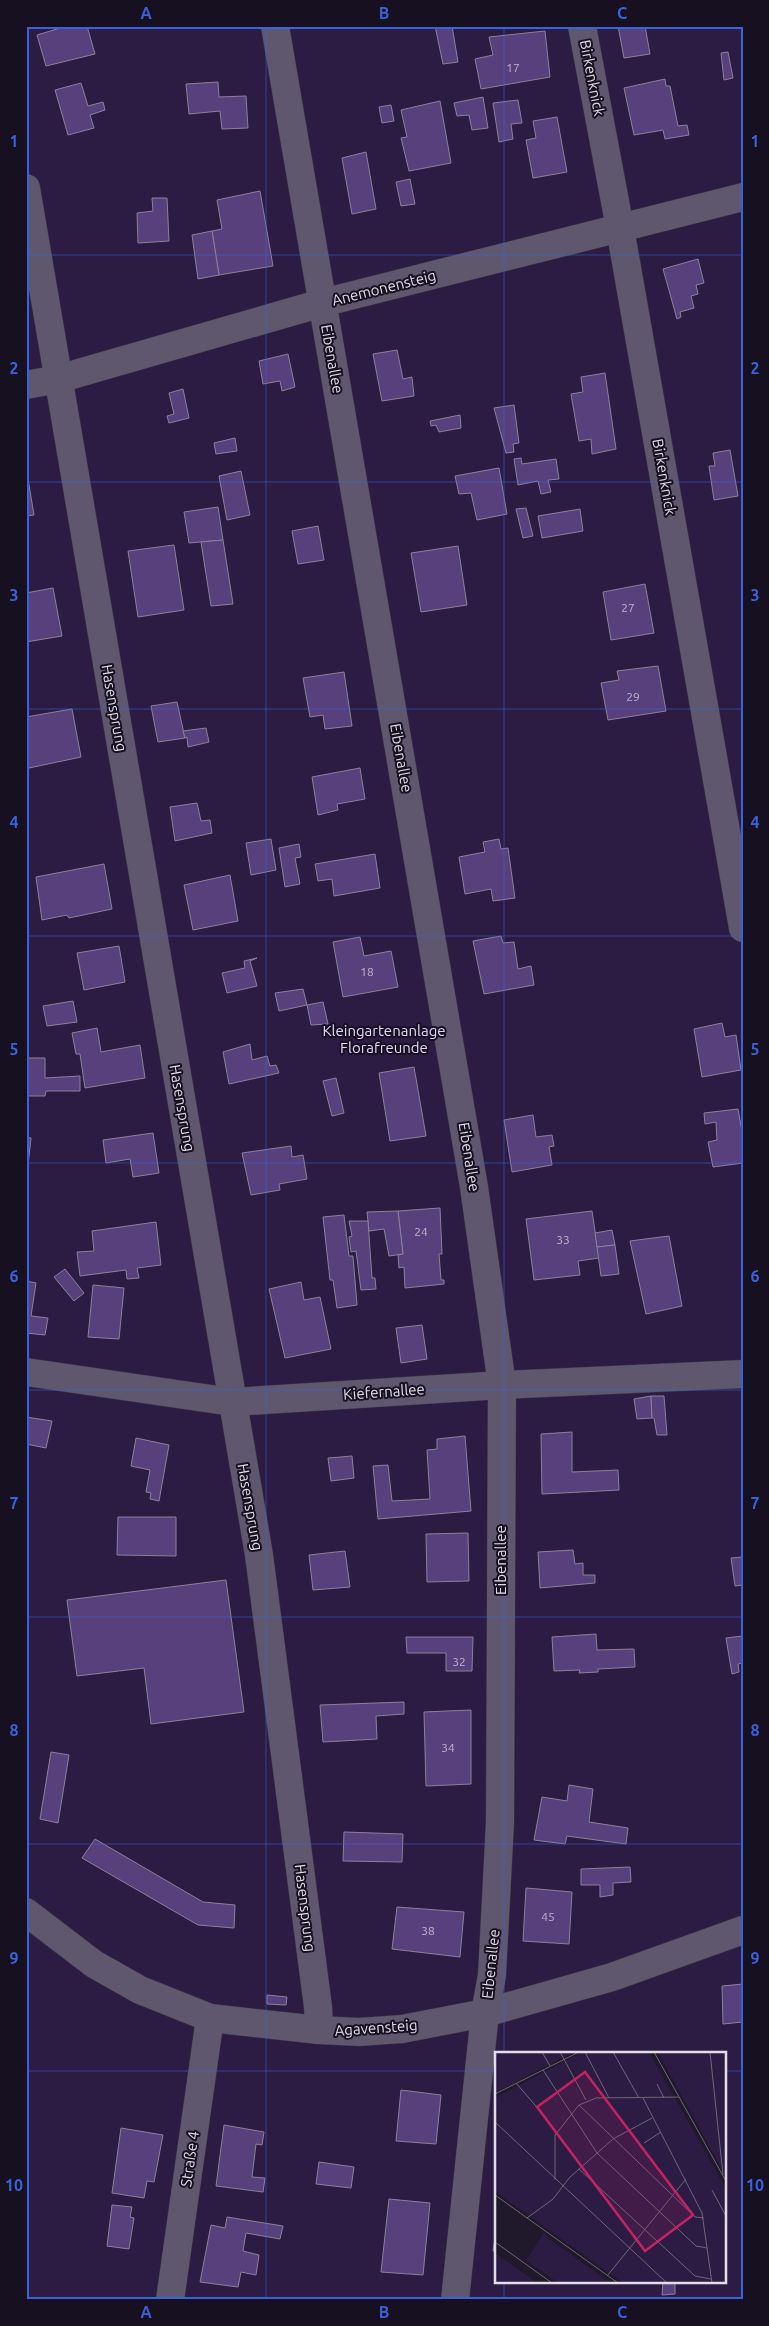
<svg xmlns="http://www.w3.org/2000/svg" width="769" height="2326" font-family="Ubuntu,sans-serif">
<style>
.green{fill:#2c1c44;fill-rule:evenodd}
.building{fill:#58407d;stroke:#8a8299}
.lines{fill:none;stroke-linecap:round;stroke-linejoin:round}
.minor-casing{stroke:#393442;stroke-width:29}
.minor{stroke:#5e576d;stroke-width:28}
.grid{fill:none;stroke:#3a63db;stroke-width:1;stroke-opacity:0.55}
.labels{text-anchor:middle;stroke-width:4;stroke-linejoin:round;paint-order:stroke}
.number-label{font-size:12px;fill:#bfb6cf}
.street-label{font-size:15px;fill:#e1ddea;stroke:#161021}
.park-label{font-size:15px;fill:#e4d8fd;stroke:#161021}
.inset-road{fill:none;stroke:#6d6777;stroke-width:1}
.view{fill:#c42262;fill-opacity:0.15;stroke:#c42262;stroke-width:2.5}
.inset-edge{fill:none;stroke:#e1ddea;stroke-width:2.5}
.neatline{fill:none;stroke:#3a63db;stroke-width:2}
.grid-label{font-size:16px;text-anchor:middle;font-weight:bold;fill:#3a63db}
</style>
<rect width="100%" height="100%" fill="#1f192b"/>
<!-- green -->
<path class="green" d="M26 26H743V2300H26ZM497 2054H725V2282H497Z"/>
<!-- building -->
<g class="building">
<path d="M67 26H87L95 54 46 66 37 35Z"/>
<path d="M435 26H452L458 62 443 64Z"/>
<path d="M618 26H645L650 54 624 58Z"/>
<path d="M545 31 550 77 481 89 475 59 493 55 489 37Z"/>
<path d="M728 52 733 78 724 80 721 53Z"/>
<path d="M665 79 666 86H670L678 126 687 125 689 135 665 139 663 130 634 135 624 88Z"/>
<path d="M218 82 219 97 246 96 248 128 222 129 220 111 189 114 186 84Z"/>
<path d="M81 83 88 106 103 102 105 110 90 115 94 128 68 135 55 90Z"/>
<path d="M483 97 488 128 472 130 469 115 457 116 454 103Z"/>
<path d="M518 100 522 123 511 124 513 139 499 142 493 103Z"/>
<path d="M440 101 451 163 409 171 401 138 407 137 401 110Z"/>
<path d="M391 105 394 121 382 123 379 107Z"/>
<path d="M557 117 567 172 533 178 526 140 536 138 533 121Z"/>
<path d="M366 152 376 209 352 214 342 158Z"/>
<path d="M410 179 415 204 401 206 396 182Z"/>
<path d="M260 191 273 266 219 275 212 231 222 229 217 200Z"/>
<path d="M152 198H167L169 241 138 243 137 213 153 211Z"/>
<path d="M212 231 219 275 198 279 192 235Z"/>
<path d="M698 259 704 283 696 285 698 294 691 296 694 308 680 312 681 317 677 319 663 269Z"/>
<path d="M397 350 403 379 412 377 414 396 382 401 373 354Z"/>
<path d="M288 354 295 387 282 391 280 381 263 384 259 361Z"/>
<path d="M605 373 616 449 592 454 591 439 579 441 571 394 583 392 581 377Z"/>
<path d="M183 389 189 418 169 423 167 416 174 414 169 393Z"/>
<path d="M514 405 519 443 513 444 514 452 506 453 494 408Z"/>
<path d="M460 415 461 428 439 432 436 425 431 426 430 421Z"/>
<path d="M235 438 237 451 216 454 214 443Z"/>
<path d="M730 450 738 496 714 500 709 466H715L713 453Z"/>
<path d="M521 458 522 464 556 459 559 479 548 480 551 492 541 494 538 481 518 485 514 459Z"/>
<path d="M26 467 34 515 26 516Z"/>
<path d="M499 468 507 514 477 520 471 493 459 494 455 476Z"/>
<path d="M241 471 250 515 227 520 219 476Z"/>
<path d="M218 507 223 540 189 543 184 512Z"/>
<path d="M526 508 533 536 523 538 516 509Z"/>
<path d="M580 509 583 531 542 538 538 516Z"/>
<path d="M318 526 324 560 298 564 292 531Z"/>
<path d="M223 540 233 604 211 606 201 542Z"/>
<path d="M174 545 184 610 138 617 128 551Z"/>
<path d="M458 546 467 605 421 612 411 553Z"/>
<path d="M645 584 654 633 611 640 603 592Z"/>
<path d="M53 588 62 636 26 642V593Z"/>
<path d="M658 666 666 711 608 720 601 683 619 680 617 671Z"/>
<path d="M344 672 352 726 325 729 323 715 310 717 303 678Z"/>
<path d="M177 702 185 738 158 742 151 706Z"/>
<path d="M72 709 81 757 29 768 26 754V717Z"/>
<path d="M206 728 209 742 188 747 187 737 185 738 183 731Z"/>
<path d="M360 768 365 799 337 804 338 810 318 815 312 777Z"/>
<path d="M197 803 201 821 210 820 212 833 175 841 170 807Z"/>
<path d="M271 839 276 870 251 875 246 843Z"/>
<path d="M499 839 501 849 508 848 515 898 493 901 491 889 465 894 459 857 485 852 483 842Z"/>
<path d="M299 844 301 857 295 858 300 884 285 887 279 848Z"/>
<path d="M375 854 380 888 334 896 332 879 318 881 315 864Z"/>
<path d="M104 864 112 909 69 918 67 915 42 920 36 877Z"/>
<path d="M230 875 238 921 193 930 184 885Z"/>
<path d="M501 936 503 943 514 942 518 969 531 966 534 985 484 994 473 941Z"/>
<path d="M360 937 364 956 391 951 398 987 343 997 333 942Z"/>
<path d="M119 946 125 982 84 990 77 953Z"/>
<path d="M257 958 250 961 257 986 227 993 222 973 245 968 244 961Z"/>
<path d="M303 989 307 1005 279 1011 275 993Z"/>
<path d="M73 1001 77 1022 47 1026 43 1006Z"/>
<path d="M323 1002 328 1024 311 1025 307 1005Z"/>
<path d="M722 1023 725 1037 736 1035 741 1070 702 1077 694 1029Z"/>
<path d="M97 1028 101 1052 140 1045 145 1078 85 1088 80 1054H76L72 1033Z"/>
<path d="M250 1044 252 1060 267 1056 270 1066 276 1065 279 1073 229 1084 223 1052Z"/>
<path d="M27 1058H45V1078L80 1076V1091H46L45 1096H26Z"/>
<path d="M414 1067 426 1136 390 1141 379 1073Z"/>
<path d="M336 1078 344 1113 332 1116 323 1081Z"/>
<path d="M738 1109 743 1137V1163L713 1167 708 1142 717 1140 716 1122 705 1124 704 1113Z"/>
<path d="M533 1115 536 1137 552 1135 554 1146 549 1147 552 1165 512 1172 504 1120Z"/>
<path d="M153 1133 159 1173 133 1177 130 1159 106 1163 103 1140Z"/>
<path d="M26 1137 31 1138 26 1183Z"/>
<path d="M291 1146 292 1157 303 1155 307 1179 279 1184 280 1190 251 1195 242 1153Z"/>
<path d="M440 1208 442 1254H439L441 1280H444V1284L405 1288 404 1267 399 1268 398 1255 403 1254 398 1211Z"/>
<path d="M398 1211 403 1254 389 1256 384 1229 369 1231 367 1212Z"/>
<path d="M592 1211 599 1258 578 1261 580 1275 534 1280 526 1219Z"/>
<path d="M344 1215 349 1256H353L357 1305 337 1308 333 1280H330L323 1217Z"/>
<path d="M349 1221H368L372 1278H375L376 1289 361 1290 356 1251 351 1252 349 1237 352 1236Z"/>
<path d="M156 1222 161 1265 137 1268 139 1278 127 1279 126 1270 80 1276 77 1252 94 1251 92 1231Z"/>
<path d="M612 1230 615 1245 597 1247 595 1233Z"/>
<path d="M669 1236 682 1306 646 1314 630 1241Z"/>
<path d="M615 1245 619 1274 601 1276 597 1247Z"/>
<path d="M65 1269 84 1293 74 1301 54 1277Z"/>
<path d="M26 1281 36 1283 31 1316 48 1318 45 1335 26 1333Z"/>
<path d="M301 1282 304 1300 320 1297 331 1349 285 1358 269 1289Z"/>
<path d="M93 1285 124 1288 119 1339 88 1337Z"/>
<path d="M422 1325 427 1359 401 1363 396 1328Z"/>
<path d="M651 1396 652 1418 637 1419 634 1399Z"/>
<path d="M651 1396H664L667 1435H657L654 1418H652Z"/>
<path d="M26 1417 52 1421 46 1448 26 1444Z"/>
<path d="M572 1432V1472L618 1470 619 1490 542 1494 541 1434Z"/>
<path d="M465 1436 471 1511 378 1519 373 1466 388 1465 392 1501 430 1499 427 1450 437 1449V1439Z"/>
<path d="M136 1438 169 1445 159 1501 150 1499 151 1493 146 1492 150 1470 131 1466Z"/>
<path d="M352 1456 354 1478 331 1481 328 1458Z"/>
<path d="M118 1517H176V1556L117 1555Z"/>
<path d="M468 1533 469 1581 427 1582 426 1534Z"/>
<path d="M573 1550 575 1564 583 1563V1575H595V1583L540 1588 538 1552Z"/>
<path d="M345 1551 350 1587 313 1590 309 1555Z"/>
<path d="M743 1557V1585L735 1586 731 1558Z"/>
<path d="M226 1580 244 1712 151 1724 144 1668 77 1676 67 1600Z"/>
<path d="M596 1634 597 1650 634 1649 635 1667 598 1669V1672L579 1673 580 1670 554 1671 552 1637Z"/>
<path d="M743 1636V1663L738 1664 739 1672 732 1674 726 1638Z"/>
<path d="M406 1637H473L472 1671H446V1653H407Z"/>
<path d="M404 1702V1714L376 1716 377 1739 323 1742 320 1705Z"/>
<path d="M471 1710V1784L426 1786 424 1712Z"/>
<path d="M51 1752 69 1755 58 1823 40 1819Z"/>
<path d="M569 1785 593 1789 589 1822 628 1828 626 1844 567 1836 565 1844 534 1840 542 1797 567 1801Z"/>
<path d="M344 1832 403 1834 402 1862 343 1861Z"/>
<path d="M95 1839 203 1902 235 1905 234 1928 198 1925 82 1858Z"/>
<path d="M630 1867 631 1882 613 1883V1895L600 1897V1885H581V1869Z"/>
<path d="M526 1888 572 1892 569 1944 523 1941Z"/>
<path d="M397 1907 464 1912 460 1957 392 1949Z"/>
<path d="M743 1984V2022L723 2024 722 1986Z"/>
<path d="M267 1995 287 1997 286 2005 267 2004Z"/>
<path d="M401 2090 441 2095 436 2144 396 2141Z"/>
<path d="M224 2125 264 2132 262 2145 256 2144 252 2177 265 2178 263 2192 216 2186Z"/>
<path d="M121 2128 163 2135 154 2182 147 2181 144 2198 112 2193Z"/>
<path d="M319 2162 354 2167 351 2188 316 2184Z"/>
<path d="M389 2199 430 2203 423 2275 381 2272Z"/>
<path d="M112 2205 132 2207 130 2217 134 2218 129 2249 107 2246Z"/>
<path d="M227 2217 283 2226 280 2239 246 2233 243 2251 259 2255 256 2275 241 2272 238 2287 200 2282 211 2225 225 2228Z"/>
<path d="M497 2224V2252L493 2251Z"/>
<path d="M663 2282H675V2294L662 2295Z"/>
</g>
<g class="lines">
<!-- minor casing -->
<g class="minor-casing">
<g id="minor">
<path d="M275 26 474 1187 502 1385 500 1822 492 1975 485 2013 455 2300"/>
<path d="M582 26 620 228 743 928"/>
<path d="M26 188 259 1555 318 2007 319 2030"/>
<path d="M26 385 58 379 322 303 743 197"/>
<path d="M26 1372 232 1402 502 1385 743 1374"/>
<path d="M26 1912 94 1964 140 1990 210 2018 319 2030 359 2032 402 2029 485 2013 612 1977 743 1930"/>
<path d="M170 2300 210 2018"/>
</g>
</g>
<!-- minor -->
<use href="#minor" class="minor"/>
</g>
<!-- grid -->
<path class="grid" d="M266 26V2300M504 26V2054M26 255H743M26 482H743M26 709H743M26 936H743M26 1163H743M26 1390H743M26 1617H743M26 1844H743M26 2071H497M725 2071H743M504 2282V2300"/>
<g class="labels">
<!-- number labels -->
<g class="number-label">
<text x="513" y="72">17</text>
<text x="628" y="612">27</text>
<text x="633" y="701">29</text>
<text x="367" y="976">18</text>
<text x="421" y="1236">24</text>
<text x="563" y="1244">33</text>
<text x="459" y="1666">32</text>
<text x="448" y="1752">34</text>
<text x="548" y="1921">45</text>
<text x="428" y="1935">38</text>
</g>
<!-- street labels -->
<g class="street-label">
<text transform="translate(592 78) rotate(79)" y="5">Birkenknick</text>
<text transform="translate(384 288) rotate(-14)" y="5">Anemonensteig</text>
<text transform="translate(332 359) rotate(80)" y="5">Eibenallee</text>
<text transform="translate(664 477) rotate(80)" y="5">Birkenknick</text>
<text transform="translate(114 708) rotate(80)" y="5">Hasensprung</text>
<text transform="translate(401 758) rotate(80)" y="5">Eibenallee</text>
<text transform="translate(182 1108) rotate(80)" y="5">Hasensprung</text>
<text transform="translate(469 1157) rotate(81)" y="5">Eibenallee</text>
<text transform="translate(384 1392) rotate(-4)" y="5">Kiefernallee</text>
<text transform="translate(250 1507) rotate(80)" y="5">Hasensprung</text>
<text transform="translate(501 1560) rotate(-90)" y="5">Eibenallee</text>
<text transform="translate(305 1908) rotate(83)" y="5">Hasensprung</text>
<text transform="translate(491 1964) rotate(-84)" y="5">Eibenallee</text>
<text transform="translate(376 2028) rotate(-4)" y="5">Agavensteig</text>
<text transform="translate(190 2159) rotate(-82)" y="5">Straße 4</text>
</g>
<!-- park labels -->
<g class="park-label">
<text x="384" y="1036">Kleingartenanlage<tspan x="384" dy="17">Florafreunde</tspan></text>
</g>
</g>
<!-- overview -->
<g transform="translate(495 2052)">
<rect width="231" height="231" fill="#1f192b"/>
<path d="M0 0H79L0 41ZM87 0H154L231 137V231H128L0 139V46ZM163 0H231V125L218 101ZM49 181 54 187 116 231H63L31 208ZM0 201 42 231H0Z" fill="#2c1c44"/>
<path class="inset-road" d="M47 0 55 14M65 0 91 48M90 0 114 46M118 0 144 46M159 0 232 131M215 0 228 123M48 18 102 101 201 194 212 196M21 31 52 67M162 32 169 46M0 42 84 0M148 46 207 161 217 231M84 53 200 165 209 166M0 70 172 231M149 91 166 80M84 117 200 224 216 227M60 128V83L84 53 101 46 184 45M217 138 232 166M0 143 123 231M32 166 58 147 75 125 118 87 157 66M0 190 57 231M112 224 191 127"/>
<path class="view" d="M90 20 198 163 150 199 42 55Z"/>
<rect width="231" height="231" class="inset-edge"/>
</g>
<!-- border -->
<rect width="769" height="2326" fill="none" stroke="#161021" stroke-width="55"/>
<rect x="28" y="28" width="714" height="2270" class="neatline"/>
<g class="grid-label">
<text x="146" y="19">A</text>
<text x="384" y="19">B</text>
<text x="622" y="19">C</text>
<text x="14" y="147">1</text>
<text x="755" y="147">1</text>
<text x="14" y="374">2</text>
<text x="755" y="374">2</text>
<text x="14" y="601">3</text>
<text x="755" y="601">3</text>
<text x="14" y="828">4</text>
<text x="755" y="828">4</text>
<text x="14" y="1055">5</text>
<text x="755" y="1055">5</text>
<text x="14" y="1282">6</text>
<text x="755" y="1282">6</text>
<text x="14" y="1509">7</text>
<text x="755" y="1509">7</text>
<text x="14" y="1736">8</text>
<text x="755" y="1736">8</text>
<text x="14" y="1964">9</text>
<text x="755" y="1964">9</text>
<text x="14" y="2191">10</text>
<text x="755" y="2191">10</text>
<text x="146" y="2318">A</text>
<text x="384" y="2318">B</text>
<text x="622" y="2318">C</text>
</g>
</svg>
